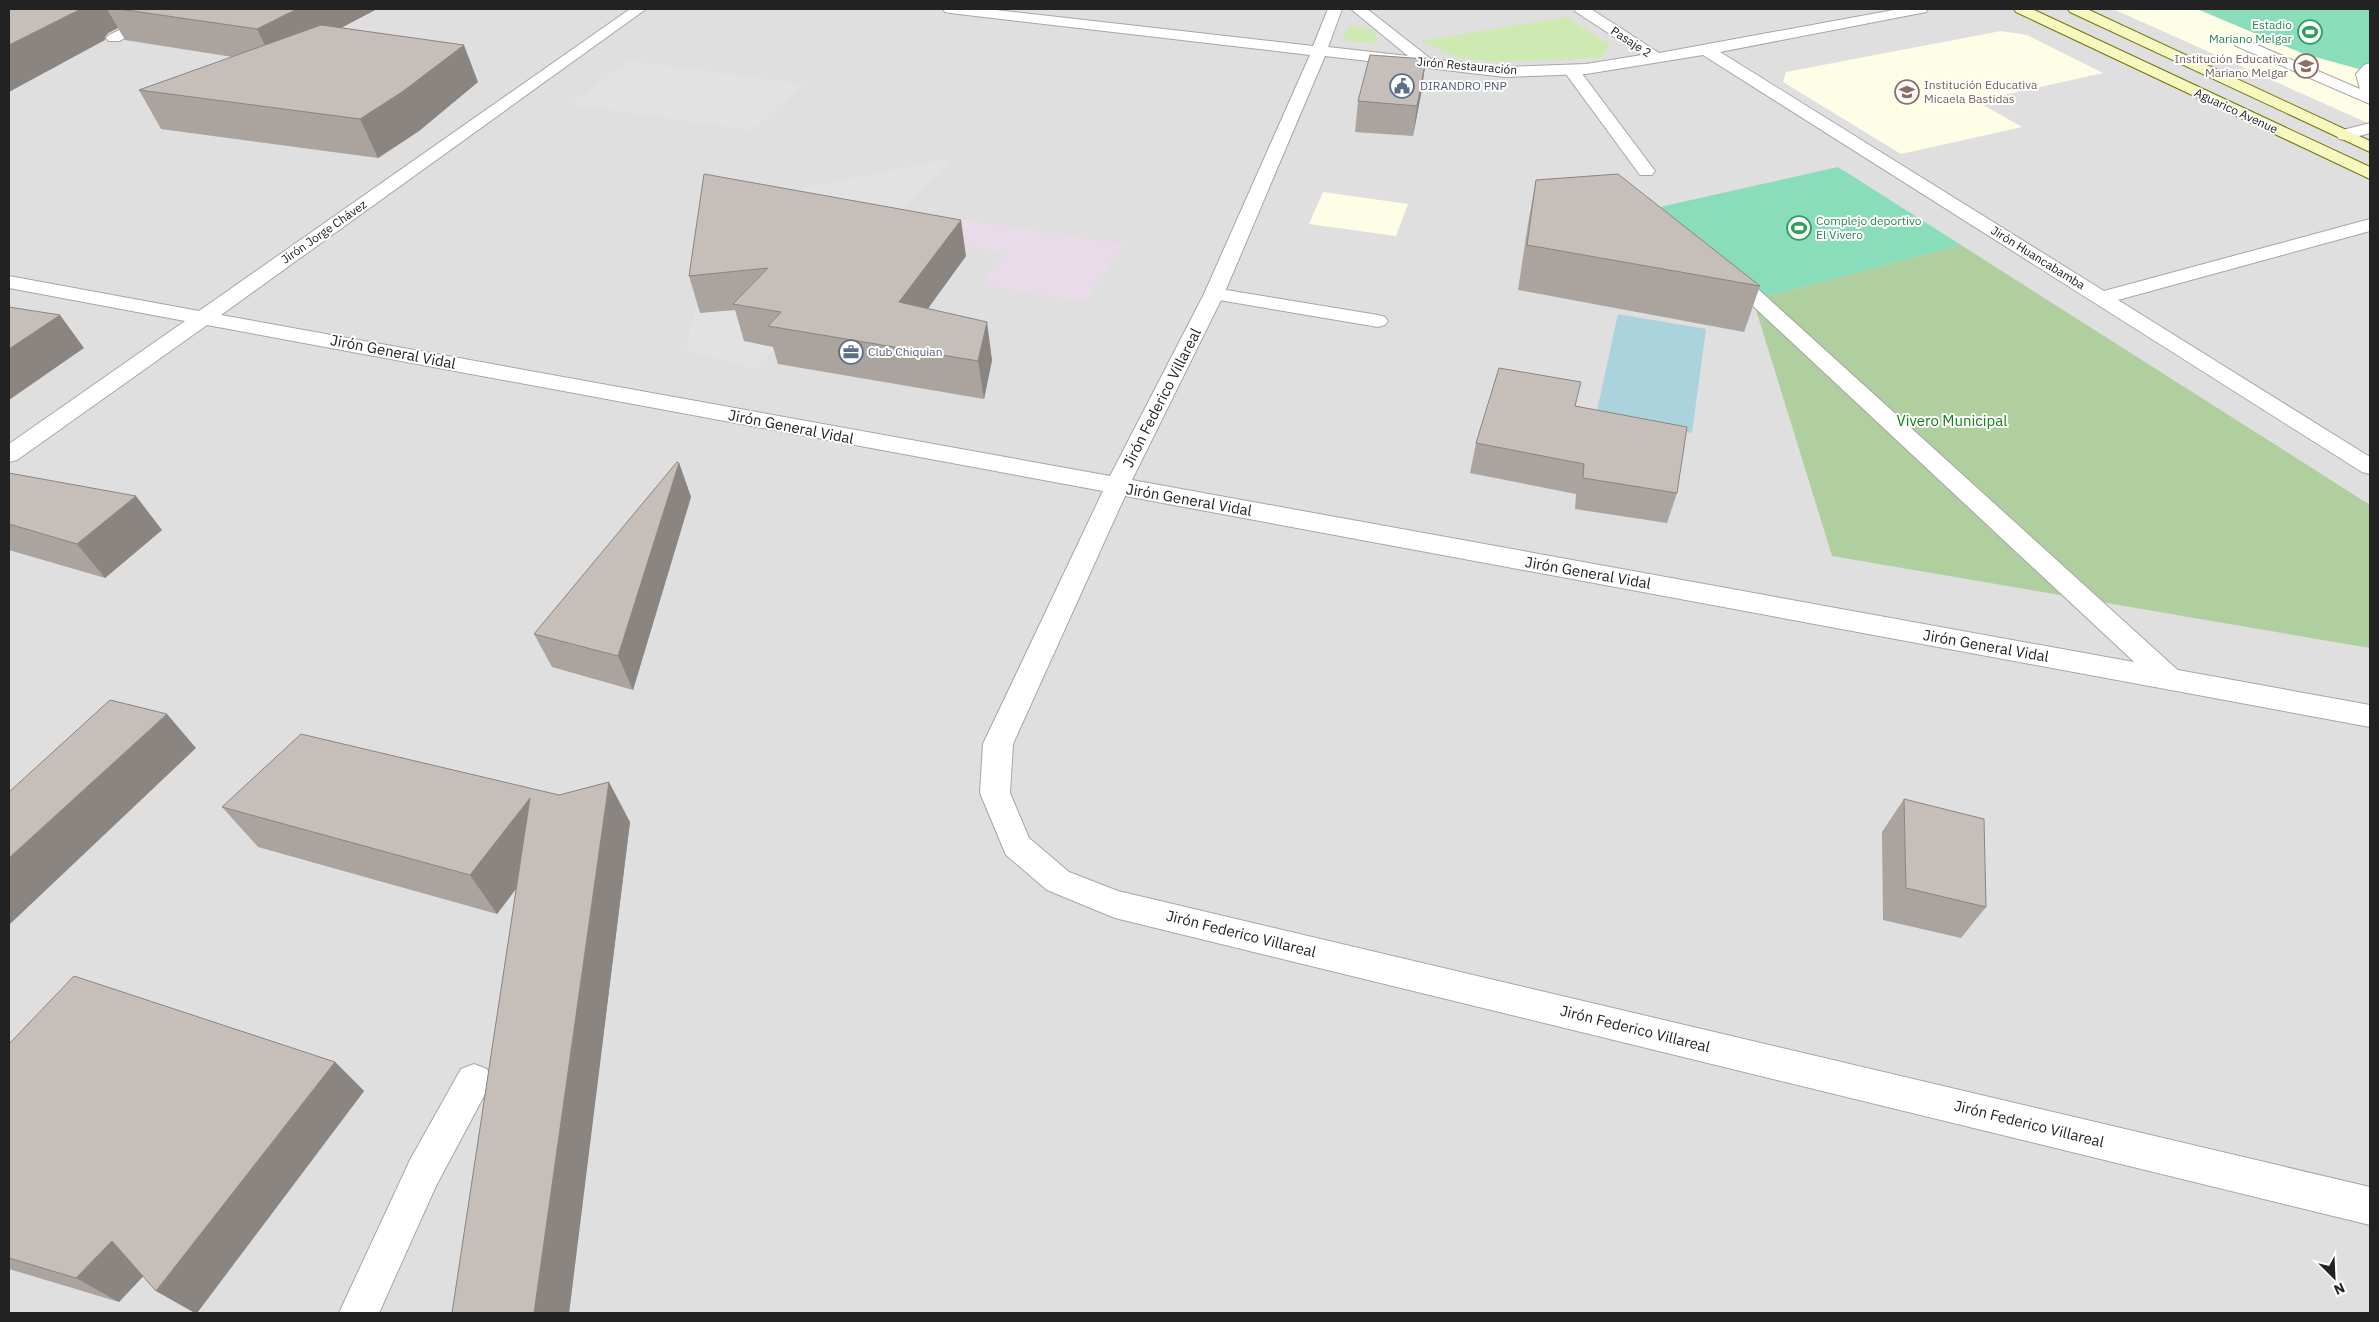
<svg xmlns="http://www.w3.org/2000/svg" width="2379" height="1322" font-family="'IBM Plex Sans',sans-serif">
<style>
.residential{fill:#e0dfdf}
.industrial{fill:#eadbe8}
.education{fill:#fefde5}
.grass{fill:#cee9b1}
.forest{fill:#afcf9f}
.pitch{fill:#8addba}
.parking{fill:#e2e2e2}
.water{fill:#abd3dd}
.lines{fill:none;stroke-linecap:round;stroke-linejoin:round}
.lane-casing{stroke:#a6a6a6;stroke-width:2}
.street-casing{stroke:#a6a6a6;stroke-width:2}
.secondary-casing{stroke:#707908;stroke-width:2}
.lane{fill:#fff;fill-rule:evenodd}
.street{fill:#fff;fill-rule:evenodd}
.secondary{fill:#f7f8c0;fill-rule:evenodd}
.wall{fill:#aaa39e}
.shaded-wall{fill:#8b8581}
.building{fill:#c6beb8;stroke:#8b8581}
.labels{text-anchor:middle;stroke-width:4;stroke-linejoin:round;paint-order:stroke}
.far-leisure-label{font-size:12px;fill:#27864d;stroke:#fff;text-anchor:end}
.far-street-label{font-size:12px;fill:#222;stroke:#fff}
.far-education-label{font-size:12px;fill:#785e54;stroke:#fff;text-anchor:end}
.far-service-label{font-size:12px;fill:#4e5e75;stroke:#fff;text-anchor:start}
.street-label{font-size:15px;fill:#222;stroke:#fff}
.park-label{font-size:15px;fill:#0f8015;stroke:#fff}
</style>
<rect width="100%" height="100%" fill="#f1eee9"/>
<!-- residential -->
<rect class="residential" x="9" y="9" width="2361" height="1304"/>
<!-- industrial -->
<path class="industrial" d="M944 217 1123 244 1086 302 981 285 1005 252 926 240Z"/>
<!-- education -->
<g class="education">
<path d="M2113 9H2370V124Z"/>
<path d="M2001 31 2027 35 2103 73 1976 101 2022 127 1901 154 1783 82 1786 72Z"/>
<path d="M1323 192 1408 204 1396 236 1309 224Z"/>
</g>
<!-- grass -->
<g class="grass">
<path d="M1567 17 1610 45 1602 58 1492 62 1457 57 1420 41Z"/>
<path d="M1348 26 1372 29 1379 43 1343 41Z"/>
</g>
<!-- forest -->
<path class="forest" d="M1961 245 2370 505V648L1832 556 1753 300Z"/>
<!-- pitch -->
<g class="pitch">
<path d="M2197 9H2370V72L2304 54Z"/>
<path d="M1838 167 1961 245 1753 300 1642 211Z"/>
</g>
<!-- parking -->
<g class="parking">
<path d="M629 61 804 84 752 130 570 104Z"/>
<path d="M950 159 756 369 686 350 719 205Z"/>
</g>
<!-- water -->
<path class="water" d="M1618 314 1706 329 1692 433 1596 415Z"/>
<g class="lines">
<!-- lane casing -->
<g class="lane-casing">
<g id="lane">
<path d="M163 9H181L179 12 119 41H109L106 38 109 35Z"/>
<path d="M2241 38 2360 89 2356 74 2364 65 2370 63V104L2236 46 2233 43Z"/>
<path d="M1571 65 1577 67 1655 171 1652 175H1640L1563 70 1565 67Z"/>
<path d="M2370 123V133L2345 140 2339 139 2336 135 2339 131Z"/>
<path d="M1729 267 1736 269 2181 673 2185 680 2181 687 2171 690 2161 687 1722 277 1719 273 1722 269Z"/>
<path d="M1214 288 1378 315 1385 317 1388 321 1385 325 1378 327 1207 298 1204 294 1207 290Z"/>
<path d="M474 1064 487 1069 492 1081 436 1186 379 1313H339L410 1160 461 1069Z"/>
</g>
</g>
<!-- street casing -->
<g class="street-casing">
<path id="street" d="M630 9H646L221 315 1110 476 1204 294 1310 55 950 13 945 12 943 9H987L1313 46 1328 9H1342L1328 47 1408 56 1351 9H1367L1431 59 1505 67 1586 64 1642 55 1576 12 1574 9H1591L1659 53 1899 9H1928L1926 12 1921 13 1720 52 2104 291 2370 219V231L2118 300 2370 457V474L2362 472 1703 55 1586 74 1505 77 1325 56 1224 294 1132 480 2370 705V727L1125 496 1013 744 1010 793 1029 838 1069 872 1118 891 2370 1187V1225L1115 918 1047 890 1006 855 980 793 983 744 1103 491 207 325 17 460 9 462V444L185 321 9 288V276L199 311Z"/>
</g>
<!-- secondary casing -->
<g class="secondary-casing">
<g id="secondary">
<path d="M2014 9H2032L2370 167V179L2016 12Z"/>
<path d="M2068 9H2087L2370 141V152L2070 12Z"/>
</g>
</g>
<!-- lane -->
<use href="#lane" class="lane"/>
<!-- street -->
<use href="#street" class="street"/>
<!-- secondary -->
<use href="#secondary" class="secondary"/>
</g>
<!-- wall -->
<g class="wall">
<path d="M9 9H377L341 28 478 82 419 131 378 158 161 129 139 90 233 57 125 40 118 28 108 33 105 37V40Z"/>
<path d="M1422 89 1413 136 1355 132 1358 101Z"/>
<path d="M704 174 966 256 928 308 992 360 984 399 778 364 773 347 744 341 735 310 700 313 689 276Z"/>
<path d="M1536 180 1760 286 1744 332 1518 290 1528 224Z"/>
<path d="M1575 406 1677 493 1667 523 1575 509 1576 494 1470 473 1476 443Z"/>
<path d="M679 463 691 497 633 690 552 667 534 634Z"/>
<path d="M9 473 162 530 105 578 9 550Z"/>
<path d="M1904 799 1986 907 1961 938 1883 920 1882 832Z"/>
<path d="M222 807 630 822 569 1313H452L516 889 497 914 258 847Z"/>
<path d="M9 1044 335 1062 364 1091 197 1313H195L156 1291 143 1276 119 1302 9 1269Z"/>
</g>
<!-- shaded-wall -->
<g class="shaded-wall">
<path d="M81 9H107L118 28 108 33 105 37V40L9 92V45Z"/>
<path d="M297 9H377L274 63 257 29Z"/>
<path d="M464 45 478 82 419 131 378 158 360 119Z"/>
<path d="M1426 59 1422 89 1413 136 1417 106Z"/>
<path d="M961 220 966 256 906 339 899 302Z"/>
<path d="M60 315 84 348 9 400V349Z"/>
<path d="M987 322 992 360 984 399 978 361Z"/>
<path d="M679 463 691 497 633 690 618 656Z"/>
<path d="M136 496 162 530 105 578 77 544Z"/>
<path d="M167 714 196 748 9 925V858Z"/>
<path d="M609 782 630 822 569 1313H534Z"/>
<path d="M530 798 554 838 497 914 470 875Z"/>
<path d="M335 1062 364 1091 197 1313H195L156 1291Z"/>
<path d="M112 1241 153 1266 119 1302 76 1278Z"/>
</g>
<!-- building -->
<g class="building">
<path d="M9 9H81L9 45Z"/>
<path d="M119 9H297L257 29Z"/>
<path d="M321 25 464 45 402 92 360 119 139 90Z"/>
<path d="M1370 55 1426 59 1417 106 1358 101Z"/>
<path d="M704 174 961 220 899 302 987 322 978 361 768 326 781 312 733 304 768 268 689 276Z"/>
<path d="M1618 174 1760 286 1527 245 1536 180Z"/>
<path d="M9 307 60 315 9 349Z"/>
<path d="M1499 368 1581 382 1575 406 1687 427 1677 493 1583 478 1584 464 1476 443Z"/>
<path d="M677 462 679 463 618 656 534 634Z"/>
<path d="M9 473 136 496 77 544 9 524Z"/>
<path d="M110 700 167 714 9 858V792Z"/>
<path d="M301 734 559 795 609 782 534 1313H452L530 798 470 875 222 807Z"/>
<path d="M1904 799 1984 819 1986 907 1906 888Z"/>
<path d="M74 976 335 1062 156 1291 112 1241 76 1278 9 1258V1044Z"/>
</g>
<!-- icons -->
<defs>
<g id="stadium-ring" transform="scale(1.25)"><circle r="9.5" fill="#fff" stroke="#2e9e5b" stroke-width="1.5"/><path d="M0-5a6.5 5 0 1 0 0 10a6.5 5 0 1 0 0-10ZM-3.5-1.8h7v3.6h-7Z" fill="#2e9e5b"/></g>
<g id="school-ring" transform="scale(1.25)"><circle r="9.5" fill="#fff" stroke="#8d6e63" stroke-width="1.5"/><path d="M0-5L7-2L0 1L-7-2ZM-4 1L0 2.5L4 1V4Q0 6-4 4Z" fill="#8d6e63"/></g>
<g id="civic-ring" transform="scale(1.25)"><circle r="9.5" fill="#fff" stroke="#5c6f8a" stroke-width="1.5"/><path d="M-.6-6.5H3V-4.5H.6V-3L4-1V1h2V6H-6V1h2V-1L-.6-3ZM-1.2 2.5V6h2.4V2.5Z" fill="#5c6f8a"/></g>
<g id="office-ring" transform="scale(1.25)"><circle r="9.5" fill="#fff" stroke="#5c6f8a" stroke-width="1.5"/><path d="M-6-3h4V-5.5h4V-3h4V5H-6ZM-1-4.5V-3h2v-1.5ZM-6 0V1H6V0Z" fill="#5c6f8a"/></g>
</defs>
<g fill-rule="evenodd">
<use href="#stadium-ring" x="2310" y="32"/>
<use href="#school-ring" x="2306" y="66"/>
<use href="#civic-ring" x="1402" y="86"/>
<use href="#school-ring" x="1907" y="92"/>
<use href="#stadium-ring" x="1799" y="228"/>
<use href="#office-ring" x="851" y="352"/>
</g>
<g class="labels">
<!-- far-leisure labels -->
<g class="far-leisure-label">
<text x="2292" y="29">Estadio<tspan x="2292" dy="14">Mariano Melgar</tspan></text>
<text x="1816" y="225" text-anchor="start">Complejo deportivo<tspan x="1816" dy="14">El Vivero</tspan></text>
</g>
<!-- far-street labels -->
<g class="far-street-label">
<text transform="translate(1631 42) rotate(33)" y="4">Pasaje 2</text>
<text transform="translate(1467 66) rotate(5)" y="4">Jirón Restauración</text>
<text transform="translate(2236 111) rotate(25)" y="4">Aguarico Avenue</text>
<text transform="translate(324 232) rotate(-35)" y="4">Jirón Jorge Chávez</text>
<text transform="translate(2038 258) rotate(32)" y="4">Jirón Huancabamba</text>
</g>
<!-- far-education labels -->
<g class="far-education-label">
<text x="2288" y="63">Institución Educativa<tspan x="2288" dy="14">Mariano Melgar</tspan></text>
<text x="1924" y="89" text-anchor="start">Institución Educativa<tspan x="1924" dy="14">Micaela Bastidas</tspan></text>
</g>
<!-- far-service labels -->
<g class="far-service-label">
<text x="1420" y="90">DIRANDRO PNP</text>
<text x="868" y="356">Club Chiquian</text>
</g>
<!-- street labels -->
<g class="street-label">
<text transform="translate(393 352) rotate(11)" y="5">Jirón General Vidal</text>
<text transform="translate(1162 398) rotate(-63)" y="5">Jirón Federico Villareal</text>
<text transform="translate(791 427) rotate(11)" y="5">Jirón General Vidal</text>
<text transform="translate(1189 500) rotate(10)" y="5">Jirón General Vidal</text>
<text transform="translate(1588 573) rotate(10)" y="5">Jirón General Vidal</text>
<text transform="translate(1986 646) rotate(10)" y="5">Jirón General Vidal</text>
<text transform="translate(1241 934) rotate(14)" y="5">Jirón Federico Villareal</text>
<text transform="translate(1635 1029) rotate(14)" y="5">Jirón Federico Villareal</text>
<text transform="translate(2029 1124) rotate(14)" y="5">Jirón Federico Villareal</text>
</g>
<!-- park labels -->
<g class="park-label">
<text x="1952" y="426">Vivero Municipal</text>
</g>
</g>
<!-- border -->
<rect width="2379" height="1322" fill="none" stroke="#222222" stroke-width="20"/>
<!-- north arrow -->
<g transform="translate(2334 1277) rotate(156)" stroke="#ffffff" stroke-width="4" paint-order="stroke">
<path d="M0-4L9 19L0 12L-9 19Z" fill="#222222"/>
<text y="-8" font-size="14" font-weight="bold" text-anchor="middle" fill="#222222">N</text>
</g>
</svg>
